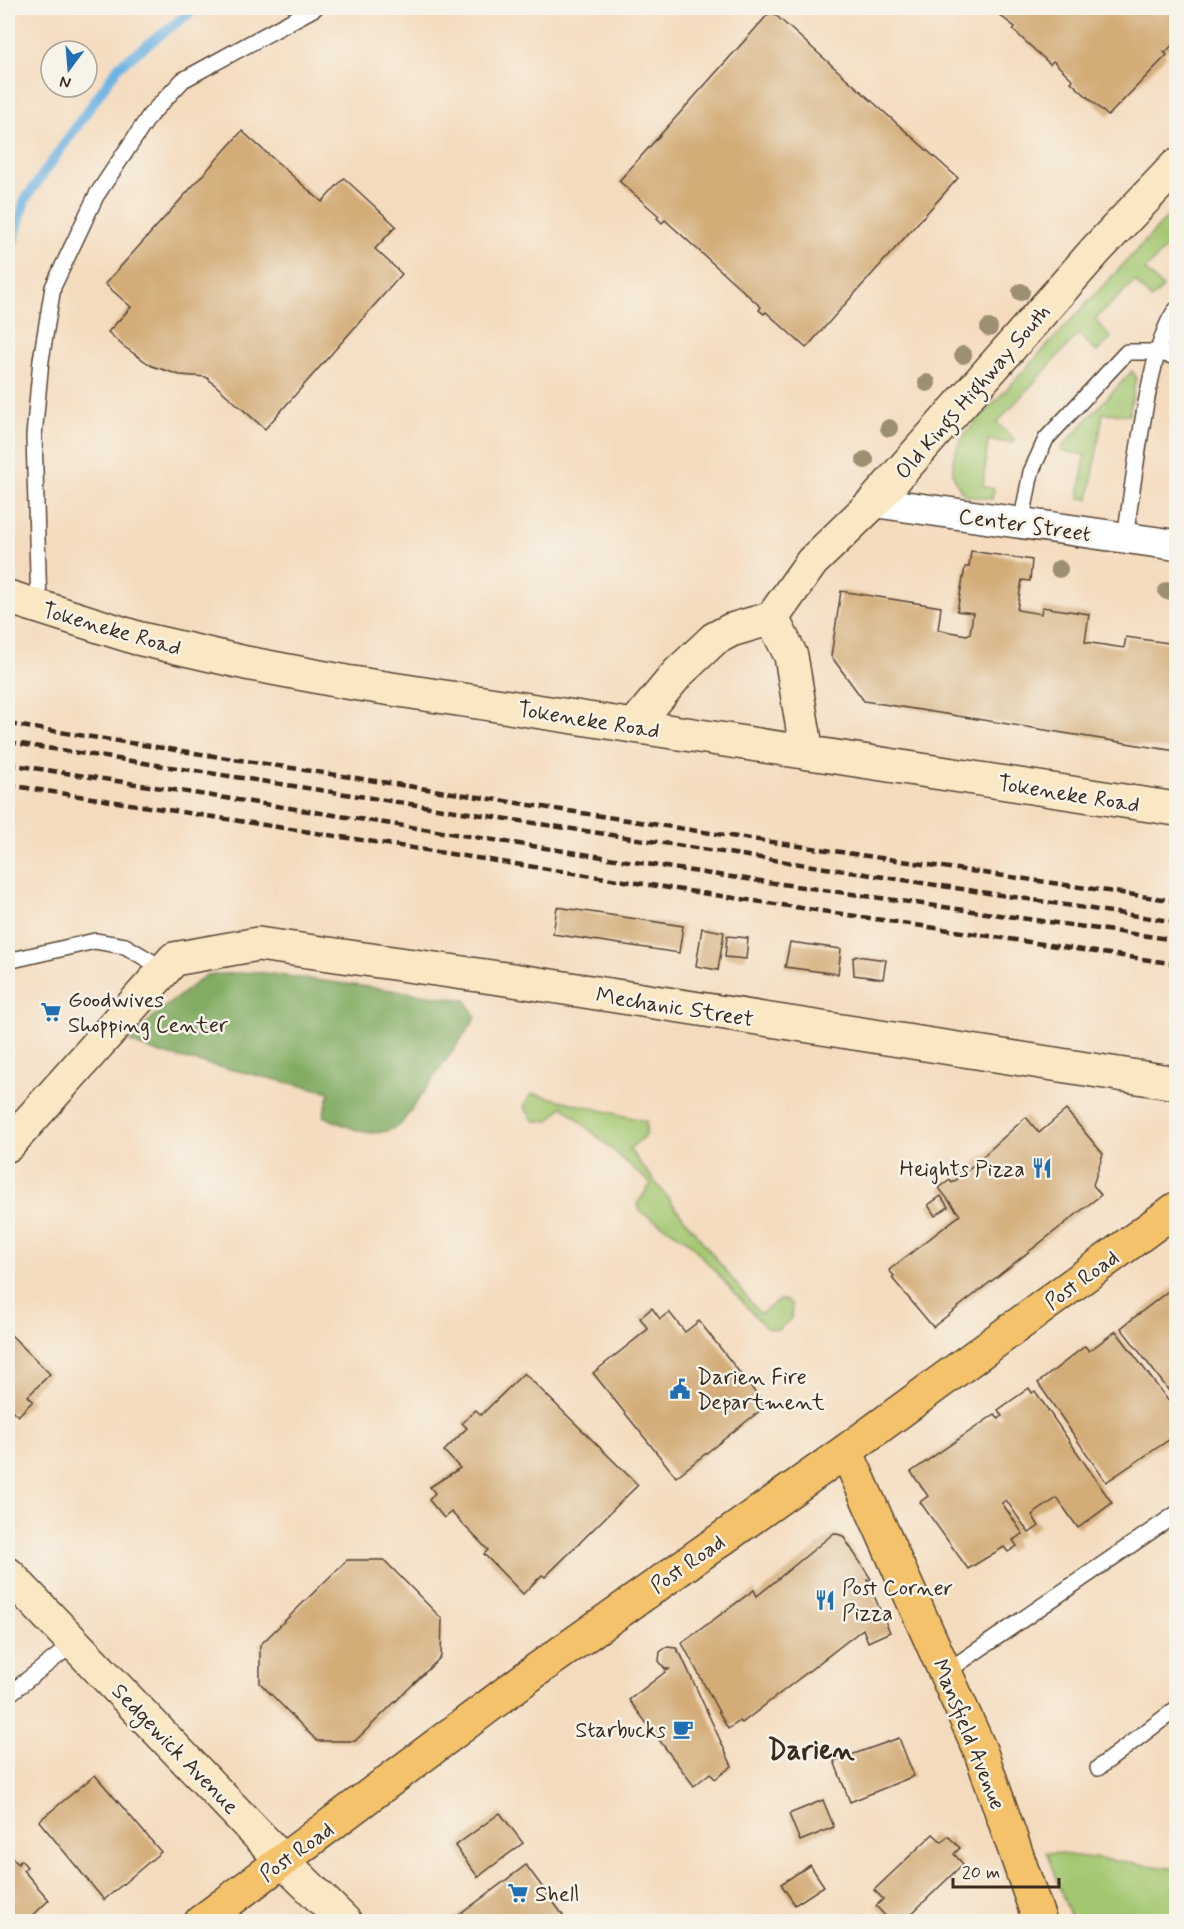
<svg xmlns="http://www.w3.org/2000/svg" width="1184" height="1929" font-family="Mynerve,sans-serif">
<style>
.green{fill:#a3c771;stroke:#6f7848;stroke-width:1.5}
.forest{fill:#82ac63;stroke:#5e6b40;stroke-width:1.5}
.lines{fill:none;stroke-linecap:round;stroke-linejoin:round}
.stream{stroke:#6ab2e2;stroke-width:10}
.building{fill:#d3ac78}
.lane-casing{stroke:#574536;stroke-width:18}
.street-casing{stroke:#574536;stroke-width:33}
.secondary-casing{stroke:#574536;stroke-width:36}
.primary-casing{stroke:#574536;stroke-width:36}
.lane{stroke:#fff;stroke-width:15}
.street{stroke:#fff;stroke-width:30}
.secondary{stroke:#fae7c3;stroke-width:33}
.primary{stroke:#f3c26a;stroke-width:33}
.rail{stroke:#3b2a1e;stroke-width:4.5;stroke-dasharray:9 4.5;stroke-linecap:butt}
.tree{fill:#9d8f72}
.labels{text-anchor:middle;stroke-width:5;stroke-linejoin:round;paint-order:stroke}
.street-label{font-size:22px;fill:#3b2a1e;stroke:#f7f3e8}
.poi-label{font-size:22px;fill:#3b2a1e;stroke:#f7f3e8;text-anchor:start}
.district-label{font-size:28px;font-weight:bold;fill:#3b2a1e;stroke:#f7f3e8}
</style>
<rect width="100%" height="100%" fill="#f7f3e8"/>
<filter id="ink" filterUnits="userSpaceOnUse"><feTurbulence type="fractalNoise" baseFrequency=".0167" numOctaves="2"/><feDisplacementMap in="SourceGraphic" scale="12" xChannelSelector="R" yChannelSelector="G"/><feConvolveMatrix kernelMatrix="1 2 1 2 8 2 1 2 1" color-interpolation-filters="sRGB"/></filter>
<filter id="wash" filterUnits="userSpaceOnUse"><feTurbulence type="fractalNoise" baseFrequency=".008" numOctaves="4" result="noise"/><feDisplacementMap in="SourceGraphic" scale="24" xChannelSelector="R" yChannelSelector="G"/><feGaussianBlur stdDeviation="1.35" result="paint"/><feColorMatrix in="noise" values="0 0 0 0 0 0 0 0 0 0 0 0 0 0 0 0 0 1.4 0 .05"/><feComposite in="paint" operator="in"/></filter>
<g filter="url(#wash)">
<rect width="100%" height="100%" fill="#f4dbbe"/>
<!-- green -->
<g class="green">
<path d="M1176 208V238L1145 270 1163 288 1151 299 1135 281 1095 319 1111 338 1097 352 1078 334 997 423 1015 440 1012 443 988 440 983 486 994 489 992 499 966 496C947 476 950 459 963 436Z"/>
<path d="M1132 371 1136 377 1129 415 1103 413 1089 499 1079 498 1085 455 1062 451 1061 448Z"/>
<path d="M535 1094 646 1121V1135L629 1149 760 1314 779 1300H786L792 1305 791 1319 778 1330 766 1328 688 1241 641 1212 637 1204 651 1184 563 1106 549 1121H534L524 1107 530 1095Z"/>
<path d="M1046 1852 1176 1869V1921H1072Z"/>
</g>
<!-- forest -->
<path class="forest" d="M256 972 466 1000 476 1018 401 1124C374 1143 349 1127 323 1116L330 1092 158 1053 130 1042 155 1015 206 975Z"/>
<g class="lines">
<!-- stream -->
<path class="stream" d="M8 259 25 200 119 66 196 8"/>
</g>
<g id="blocks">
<!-- building -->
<g class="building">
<path d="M990 8H1176V41L1166 52 1163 51 1167 55 1108 116 1071 82 1073 80 1053 61 1050 64 1013 30 1015 27Z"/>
<path d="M771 11 958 178 806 348 766 312 764 314 759 310 761 307 665 220 662 223 657 218 659 216 619 181Z"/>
<path d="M242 131 322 202 344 178 396 226 375 249 402 274 265 429 206 377 180 375 152 366 123 346 108 332 131 307 105 284Z"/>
<path d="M971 551 1032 560 1030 581 1022 580 1017 610 1041 614 1042 607 1089 614 1085 642 1124 648 1126 637 1176 644V751L864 701 831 656 841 591 941 607 938 630 967 635 970 633 973 613 957 611 965 567H969Z"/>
<path d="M557 907 683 926 679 953 553 934Z"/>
<path d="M702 928 724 932 718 970 696 966Z"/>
<path d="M727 936 748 938 746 959 725 957Z"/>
<path d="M790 942 841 949 838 974 785 967Z"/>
<path d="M857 956 886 960 883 979 854 975 853 958Z"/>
<path d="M1066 1110 1103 1154 1093 1185 1101 1195 933 1327 892 1278 894 1276 889 1270 960 1215 939 1188 950 1180 952 1183 960 1177 1026 1117 1039 1133Z"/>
<path d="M941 1196 948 1207 935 1216 928 1205Z"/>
<path d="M1176 1285V1400L1121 1328Z"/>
<path d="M652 1308 660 1319 669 1312 685 1332 699 1321 766 1406 676 1477 593 1373 648 1329 640 1318Z"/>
<path d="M1116 1331 1176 1411V1435L1106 1482 1038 1383 1085 1346 1089 1351Z"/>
<path d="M8 1332 50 1374 28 1396 33 1401 18 1416 13 1411 8 1416Z"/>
<path d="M524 1373 638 1485 545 1577 542 1575 523 1594 484 1554 488 1550 451 1512 444 1518 429 1500 435 1493 430 1487 460 1468 444 1451 467 1428 462 1423 476 1410 481 1415Z"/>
<path d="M1029 1388 1032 1393 1035 1391 1112 1503 1078 1528 1057 1498 1032 1515 1039 1526 1029 1533 1006 1500 1002 1503 1023 1534 1013 1540 1017 1546 1008 1552 1004 1547 968 1569 920 1502 928 1496 911 1472 995 1414 999 1419 1002 1416 998 1410Z"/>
<path d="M834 1533 843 1536 871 1579 867 1580 890 1632 868 1642 863 1629 742 1723 740 1721 728 1729 682 1643 754 1590 757 1596Z"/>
<path d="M347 1560H384L442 1619 441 1657 355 1741H317L260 1683V1645Z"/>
<path d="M667 1647 676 1648 681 1655 732 1766 715 1779 710 1773 694 1786 629 1700 669 1669H665L659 1661 660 1652Z"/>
<path d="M899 1738 914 1776 850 1802 834 1761Z"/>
<path d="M95 1775 161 1852 104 1900 39 1821Z"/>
<path d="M823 1800 834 1827 800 1841 789 1814Z"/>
<path d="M500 1813 523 1843 478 1877 455 1846Z"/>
<path d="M933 1834 942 1842 948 1836 960 1848 954 1854 963 1864 903 1922H891L876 1906 883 1899 874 1890Z"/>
<path d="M10 1855 18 1864 21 1860 27 1867 23 1870 49 1900 26 1922H8Z"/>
<path d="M526 1865 568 1922H450Z"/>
<path d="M810 1865 824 1886 795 1905 781 1884Z"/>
</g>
</g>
</g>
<g filter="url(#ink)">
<use href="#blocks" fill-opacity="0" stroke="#574536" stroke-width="1.5"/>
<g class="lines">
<!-- lane casing -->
<g class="lane-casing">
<g id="lane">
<path d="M1021 524 1031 472 1046 439 1127 352H1156L1176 357"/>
<path d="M1125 537C1133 489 1149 341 1176 310"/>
<path d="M39 607 34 436 41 360 53 287 96 196 150 115 183 80 315 8"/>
<path d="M8 961 95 941 125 946 164 969"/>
<path d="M946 1672 1176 1514"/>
<path d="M8 1695 74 1643"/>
<path d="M1098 1768 1176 1709"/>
</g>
</g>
<!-- street casing -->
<g class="street-casing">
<path id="street" d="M874 502 1176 545"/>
</g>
<!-- secondary casing -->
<g class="secondary-casing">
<g id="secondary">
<path d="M8 597 137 638 246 663 346 682 1176 809"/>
<path d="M772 618 791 656 807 753"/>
<path d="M634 726 678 673 714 639 731 630 772 618 812 562 874 502 1097 249 1176 166"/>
<path d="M8 1145 174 959 258 944 513 980 1176 1083"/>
<path d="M8 1574 283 1861 345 1922"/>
</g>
</g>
<!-- primary casing -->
<g class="primary-casing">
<g id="primary">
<path d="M846 1451 980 1750 1040 1922"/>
<path d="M201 1922 538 1669 846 1451 1176 1209"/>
</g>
</g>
<!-- lane -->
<use href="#lane" class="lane"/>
<!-- street -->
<use href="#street" class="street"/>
<!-- secondary -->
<use href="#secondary" class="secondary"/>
<!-- primary -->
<use href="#primary" class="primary"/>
<!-- rail -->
<g class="rail">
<path d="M8 724 717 834 1176 901"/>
<path d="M8 742 1176 922"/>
<path d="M8 764 711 874 1176 940"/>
<path d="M8 785 708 894 1176 964"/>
</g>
</g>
<!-- trees -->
<g class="tree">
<circle cx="1021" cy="292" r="9"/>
<circle cx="989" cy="328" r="9"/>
<circle cx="963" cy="355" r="9"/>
<circle cx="927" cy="383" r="9"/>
<circle cx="889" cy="428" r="9"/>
<circle cx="865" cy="460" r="9"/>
<circle cx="1059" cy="569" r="9"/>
<circle cx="1167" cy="591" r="9"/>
</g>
</g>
<!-- icons -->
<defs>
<g id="supermarket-bare" transform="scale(1.62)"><path d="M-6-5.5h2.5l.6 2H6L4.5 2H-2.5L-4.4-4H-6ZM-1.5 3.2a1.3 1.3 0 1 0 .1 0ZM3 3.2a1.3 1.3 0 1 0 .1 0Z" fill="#1f6fb2" stroke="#f7f3e8" stroke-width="2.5" paint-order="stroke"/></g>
<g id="restaurant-bare" transform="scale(1.62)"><path d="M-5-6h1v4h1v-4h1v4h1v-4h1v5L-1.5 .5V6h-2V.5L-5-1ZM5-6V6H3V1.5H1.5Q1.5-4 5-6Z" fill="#1f6fb2" stroke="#f7f3e8" stroke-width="2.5" paint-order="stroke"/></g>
<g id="civic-bare" transform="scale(1.62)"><path d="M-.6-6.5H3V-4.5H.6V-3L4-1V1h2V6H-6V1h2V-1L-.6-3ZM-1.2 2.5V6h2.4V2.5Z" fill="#1f6fb2" stroke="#f7f3e8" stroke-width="2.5" paint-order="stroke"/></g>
<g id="cafe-bare" transform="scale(1.62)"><path d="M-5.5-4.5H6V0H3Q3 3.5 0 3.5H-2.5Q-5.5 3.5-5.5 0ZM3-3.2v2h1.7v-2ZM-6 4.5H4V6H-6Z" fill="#1f6fb2" stroke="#f7f3e8" stroke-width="2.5" paint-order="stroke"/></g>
</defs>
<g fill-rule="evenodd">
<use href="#supermarket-bare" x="51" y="1012"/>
<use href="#restaurant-bare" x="1042" y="1168"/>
<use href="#civic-bare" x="680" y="1389"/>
<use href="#restaurant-bare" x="825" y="1600"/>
<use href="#cafe-bare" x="683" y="1729"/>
<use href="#supermarket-bare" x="518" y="1893"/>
</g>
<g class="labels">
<!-- street labels -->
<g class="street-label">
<text transform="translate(972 391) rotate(-49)" y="8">Old Kings Highway South</text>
<text transform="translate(1025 524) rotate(8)" y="8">Center Street</text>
<text transform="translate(112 628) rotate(16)" y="8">Tokeneke Road</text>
<text transform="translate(589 719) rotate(9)" y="8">Tokeneke Road</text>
<text transform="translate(1069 793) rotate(9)" y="8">Tokeneke Road</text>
<text transform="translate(675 1006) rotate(9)" y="8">Mechanic Street</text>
<text transform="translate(1081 1279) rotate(-36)" y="8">Post Road</text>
<text transform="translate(687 1563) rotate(-35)" y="8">Post Road</text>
<text transform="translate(970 1734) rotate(68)" y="8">Mansfield Avenue</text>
<text transform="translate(176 1748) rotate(46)" y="8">Sedgewick Avenue</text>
<text transform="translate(296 1851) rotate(-36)" y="8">Post Road</text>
</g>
<!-- poi labels -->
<g class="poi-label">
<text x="68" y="1007">Goodwives<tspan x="68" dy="25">Shopping Center</tspan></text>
<text x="1025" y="1176" text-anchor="end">Heights Pizza</text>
<text x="697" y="1384">Darien Fire<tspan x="697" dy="25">Department</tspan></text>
<text x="842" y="1595">Post Corner<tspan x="842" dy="25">Pizza</tspan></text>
<text x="666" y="1737" text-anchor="end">Starbucks</text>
<text x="535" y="1901">Shell</text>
</g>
<!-- district labels -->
<g class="district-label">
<text x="811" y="1759">Darien</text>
</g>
</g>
<!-- margin -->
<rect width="1184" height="1929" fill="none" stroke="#f7f3e8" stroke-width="30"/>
<!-- north arrow -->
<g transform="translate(69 69) rotate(196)"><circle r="28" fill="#f7f3e8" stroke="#aca397" stroke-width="1.5"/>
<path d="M0-4.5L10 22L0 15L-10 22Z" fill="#1f6fb2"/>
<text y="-9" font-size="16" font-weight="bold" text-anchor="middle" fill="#3b2a1e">N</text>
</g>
<!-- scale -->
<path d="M953 1878v9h106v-9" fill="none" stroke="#3b2a1e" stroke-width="3"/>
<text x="962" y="1878" font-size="18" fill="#3b2a1e" stroke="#f7f3e8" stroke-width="4.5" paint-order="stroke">20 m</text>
</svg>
